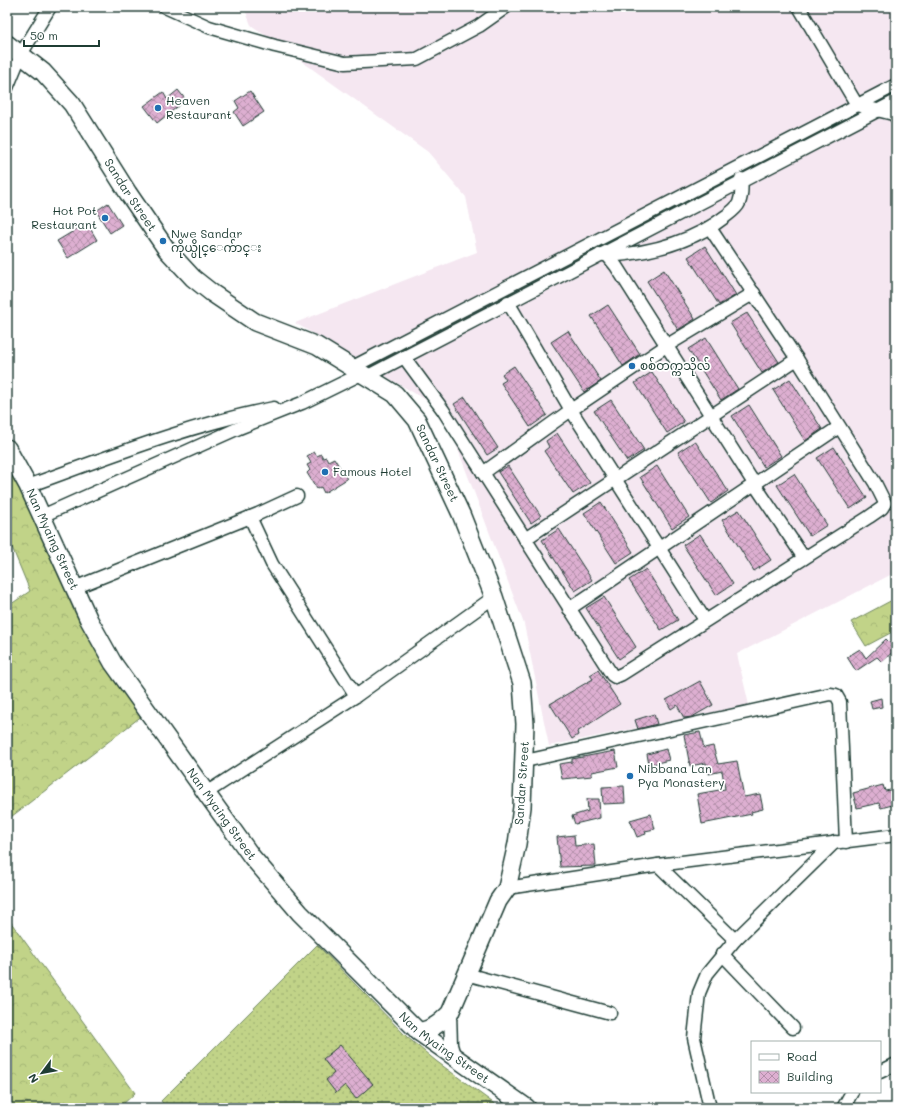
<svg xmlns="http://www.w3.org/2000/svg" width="903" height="1115" font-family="Mali,'Noto Sans Myanmar',sans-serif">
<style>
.built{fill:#f5e7f1}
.grass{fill:url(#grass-dots);stroke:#70885e}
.forest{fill:url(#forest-crowns);stroke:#70885e}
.building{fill:url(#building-cross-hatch);stroke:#1f3d34}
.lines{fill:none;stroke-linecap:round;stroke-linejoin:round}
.street-casing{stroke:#1f3d34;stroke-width:15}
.secondary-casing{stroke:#1f3d34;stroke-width:20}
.street{stroke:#fff;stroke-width:12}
.secondary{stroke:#fff;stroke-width:17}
.poi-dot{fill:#1f6fb2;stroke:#fff;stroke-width:1.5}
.labels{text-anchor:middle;stroke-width:3.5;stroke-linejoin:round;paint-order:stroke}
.poi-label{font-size:12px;fill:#1f3d34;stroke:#fff;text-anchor:start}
.street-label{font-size:12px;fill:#1f3d34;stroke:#fff}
</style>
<defs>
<pattern id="grass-dots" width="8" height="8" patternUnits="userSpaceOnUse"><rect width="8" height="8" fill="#c1d388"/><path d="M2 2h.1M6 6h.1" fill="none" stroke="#a5b676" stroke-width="1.8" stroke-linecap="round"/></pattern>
<pattern id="forest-crowns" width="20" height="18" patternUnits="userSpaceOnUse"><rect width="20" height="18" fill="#c1d388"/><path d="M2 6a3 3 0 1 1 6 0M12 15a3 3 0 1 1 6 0" fill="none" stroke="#a5b676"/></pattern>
<pattern id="building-cross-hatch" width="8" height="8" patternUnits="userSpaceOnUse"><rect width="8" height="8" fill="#ddafd1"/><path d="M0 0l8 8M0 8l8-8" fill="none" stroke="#b390aa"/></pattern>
</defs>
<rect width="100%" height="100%" fill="#fff"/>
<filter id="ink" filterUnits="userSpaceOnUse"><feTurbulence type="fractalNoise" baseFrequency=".025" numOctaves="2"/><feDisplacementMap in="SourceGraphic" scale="8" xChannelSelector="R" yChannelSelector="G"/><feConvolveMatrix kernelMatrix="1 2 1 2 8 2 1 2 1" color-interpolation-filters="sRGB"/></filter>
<g filter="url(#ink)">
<!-- built -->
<path class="built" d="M244 7H896V572L737 654 749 705 549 746 524 624 443 410 295 323 477 252 466 197 428 152 251 25Z"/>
<!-- grass -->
<path class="grass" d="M317 945 407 1037 436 1061 500 1108H167L161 1101Z"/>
<!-- forest -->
<g class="forest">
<path d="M7 453 143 715 7 820V607L30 591 7 535Z"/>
<path d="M896 598V630L866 646 851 622Z"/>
<path d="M7 917 135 1093 119 1108H7Z"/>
</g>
<!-- building -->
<g class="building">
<path d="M178 90 186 100 157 123 144 106 163 92 167 99Z"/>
<path d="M250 91 264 112 243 126 234 112 239 108 235 101Z"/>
<path d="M108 203 122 225 110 233 96 211Z"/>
<path d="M87 223 97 240 68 258 57 241Z"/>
<path d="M705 246 736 295 719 305 688 257Z"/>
<path d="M664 270 695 319 678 330 647 281Z"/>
<path d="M608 305 640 354 623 366 591 316Z"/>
<path d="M747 313 779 362 762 373 730 323Z"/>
<path d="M568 331 601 381 584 392 551 342Z"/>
<path d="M706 338 738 389 721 400 688 349Z"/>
<path d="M514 366 547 415 530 427 501 383 506 380 502 374Z"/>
<path d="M652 372 684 422 667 433 635 383Z"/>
<path d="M790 379 822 429 805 441 773 390Z"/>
<path d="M465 397 498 448 487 455 454 404Z"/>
<path d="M611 400 644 450 627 461 594 411Z"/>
<path d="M749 405 781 456 764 467 732 416Z"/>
<path d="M557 433 590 483 573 494 544 451 549 447 546 441Z"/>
<path d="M695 441 728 491 711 503 678 452Z"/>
<path d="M834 447 867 498 850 509 817 458Z"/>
<path d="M314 452 317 456 321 454 323 458 326 457 328 461 334 458 347 479 324 493 321 487 317 489 307 473 310 470 307 465 311 463 307 456Z"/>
<path d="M508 466 541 516 531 523 498 472Z"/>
<path d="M657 466 689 517 672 528 640 477Z"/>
<path d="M794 474 827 525 810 536 777 485Z"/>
<path d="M601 502 633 552 616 563 584 513Z"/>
<path d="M739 510 771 560 754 571 722 520Z"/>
<path d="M559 529 592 580 575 591 542 540Z"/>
<path d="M700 534 733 584 716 595 683 545Z"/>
<path d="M646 569 678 620 661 630 629 580Z"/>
<path d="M604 597 636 647 619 659 586 608Z"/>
<path d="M886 639 896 649 882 662 877 657 856 671 847 657 860 649 866 658Z"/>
<path d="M598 670 620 704 577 732 578 735 572 739 550 704 593 679 590 675Z"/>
<path d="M700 681 713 705 692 717 684 718 677 705 671 709 666 700Z"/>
<path d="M881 698 882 707 872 709 870 701Z"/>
<path d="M654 714 657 724 638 729 635 720Z"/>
<path d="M700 732 704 748 713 746 718 764 737 761 744 797 760 794 763 809 751 812 752 814 702 824 697 794 725 789 722 771 709 774 706 763 690 766 684 735Z"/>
<path d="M666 749 669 760 649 765 647 754Z"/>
<path d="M615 751 618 767 592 772V776L562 779 559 764 572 762V759Z"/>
<path d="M883 785 885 791 896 789V804L881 808 879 803 857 808 853 793Z"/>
<path d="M624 786 625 803 603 804 602 787Z"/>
<path d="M587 799H599L600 818 575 824 572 816 588 811Z"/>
<path d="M651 814 655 829 645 831 646 834 637 837 630 820Z"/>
<path d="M574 835 575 846 594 844 596 866 560 867 557 837Z"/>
<path d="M340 1045 373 1084 356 1099 345 1085 336 1093 326 1080 334 1073 323 1059Z"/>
</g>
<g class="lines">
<!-- street casing -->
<g class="street-casing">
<g id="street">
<path d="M165 7 209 27 275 46 345 63 417 59 479 26 506 7"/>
<path d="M799 7 857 105 893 114 896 117"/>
<path d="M7 88 21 54 50 7"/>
<path d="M601 254 608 256 616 266 755 485 804 558"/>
<path d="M608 256C650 253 693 242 726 216 730 213 737 208 739 203 742 195 742 187 741 179"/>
<path d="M508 302 571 410 705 620"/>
<path d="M404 357 443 410 612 675 615 677 622 674 869 517 882 508 885 503 875 483 797 359 710 228"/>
<path d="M351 368 896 85"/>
<path d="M366 377 896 101"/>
<path d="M483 473 571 410 666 346 754 293"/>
<path d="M28 486C108 457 189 425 274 408"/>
<path d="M42 516 239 428 302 403 361 374"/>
<path d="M250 517 272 564 356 696"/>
<path d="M525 539 797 359"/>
<path d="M74 588 258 514 297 496"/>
<path d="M569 609 839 427"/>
<path d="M525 761 830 694 836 695 840 702 846 842"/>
<path d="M206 793 356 696 494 597"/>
<path d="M658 865 735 940"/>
<path d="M507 888 658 865 896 835"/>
<path d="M722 954 793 1028"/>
<path d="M466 974 610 1013"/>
<path d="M450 1013 451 1045 454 1055"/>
<path d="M880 1072 896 1064"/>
<path d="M710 1108 694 1038 699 993 707 974 735 940 835 842"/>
<path d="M843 1108 852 1092"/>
</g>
</g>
<!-- secondary casing -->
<g class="secondary-casing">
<g id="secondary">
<path id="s1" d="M7 44 43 72 72 104 128 193 167 250 193 278 212 293 255 322 317 346 395 394 417 420 461 514 494 597 522 683 525 724 522 807 517 844 507 888 498 901 450 1013C440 1023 433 1029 419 1032"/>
<path id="s2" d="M7 448 28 486 89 620 113 663 252 857 300 913 419 1032 527 1108"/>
</g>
</g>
<!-- street -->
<use href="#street" class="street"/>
<!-- secondary -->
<use href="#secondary" class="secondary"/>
</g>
</g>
<!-- markers -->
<g class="poi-dot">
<circle cx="158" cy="108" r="4"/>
<circle cx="105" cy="218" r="4"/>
<circle cx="163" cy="241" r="4"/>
<circle cx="632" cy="366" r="4"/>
<circle cx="325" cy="472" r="4"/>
<circle cx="630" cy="776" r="4"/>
</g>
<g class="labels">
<!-- poi labels -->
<g class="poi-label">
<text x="166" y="105">Heaven<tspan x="166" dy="14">Restaurant</tspan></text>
<text x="97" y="215" text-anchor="end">Hot Pot<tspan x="97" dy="14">Restaurant</tspan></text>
<text x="171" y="238">Nwe Sandar<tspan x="171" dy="14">ကိုယ္ပိုင္ေက်ာင္း</tspan></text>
<text x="640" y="370">စစ်‌တက္ကသိုလ်</text>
<text x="333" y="476">Famous Hotel</text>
<text x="638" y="773">Nibbana Lan<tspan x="638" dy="14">Pya Monastery</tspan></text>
</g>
<!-- street labels -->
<g class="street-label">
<text dy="4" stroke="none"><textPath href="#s1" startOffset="197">Sandar Street</textPath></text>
<text dy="4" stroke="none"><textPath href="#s1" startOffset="617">Sandar Street</textPath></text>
<text dy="4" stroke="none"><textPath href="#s2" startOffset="102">Nan Myaing Street</textPath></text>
<text transform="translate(522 783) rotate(-86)" y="4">Sandar Street</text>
<text dy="4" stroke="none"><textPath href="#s2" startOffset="426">Nan Myaing Street</textPath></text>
<text dy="4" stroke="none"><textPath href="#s2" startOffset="750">Nan Myaing Street</textPath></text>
</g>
</g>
<!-- margin -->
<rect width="903" height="1115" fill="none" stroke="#fff" stroke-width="24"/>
<rect x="12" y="12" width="879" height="1091" fill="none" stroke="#1f3d34" stroke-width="1.5" filter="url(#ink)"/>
<!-- legend -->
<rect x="751" y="1041" width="130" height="52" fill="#ffffff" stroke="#a5b1ae"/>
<rect x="759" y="1054" width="20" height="6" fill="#ffffff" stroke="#a5b1ae"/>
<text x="787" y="1061" font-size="12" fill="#1f3d34">Road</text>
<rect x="759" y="1071" width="20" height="12" fill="url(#building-cross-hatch)" stroke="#a5b1ae"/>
<text x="787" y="1081" font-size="12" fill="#1f3d34">Building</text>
<!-- north arrow -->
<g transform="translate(42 1073) rotate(238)" stroke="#ffffff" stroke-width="3" paint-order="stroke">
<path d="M0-3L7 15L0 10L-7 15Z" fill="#1f3d34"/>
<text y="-6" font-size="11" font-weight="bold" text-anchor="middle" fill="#1f3d34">N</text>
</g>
<!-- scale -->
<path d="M24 40v6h75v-6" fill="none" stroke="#1f3d34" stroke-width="2"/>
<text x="30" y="40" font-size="12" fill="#1f3d34" stroke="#ffffff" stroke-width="3" paint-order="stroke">50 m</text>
</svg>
